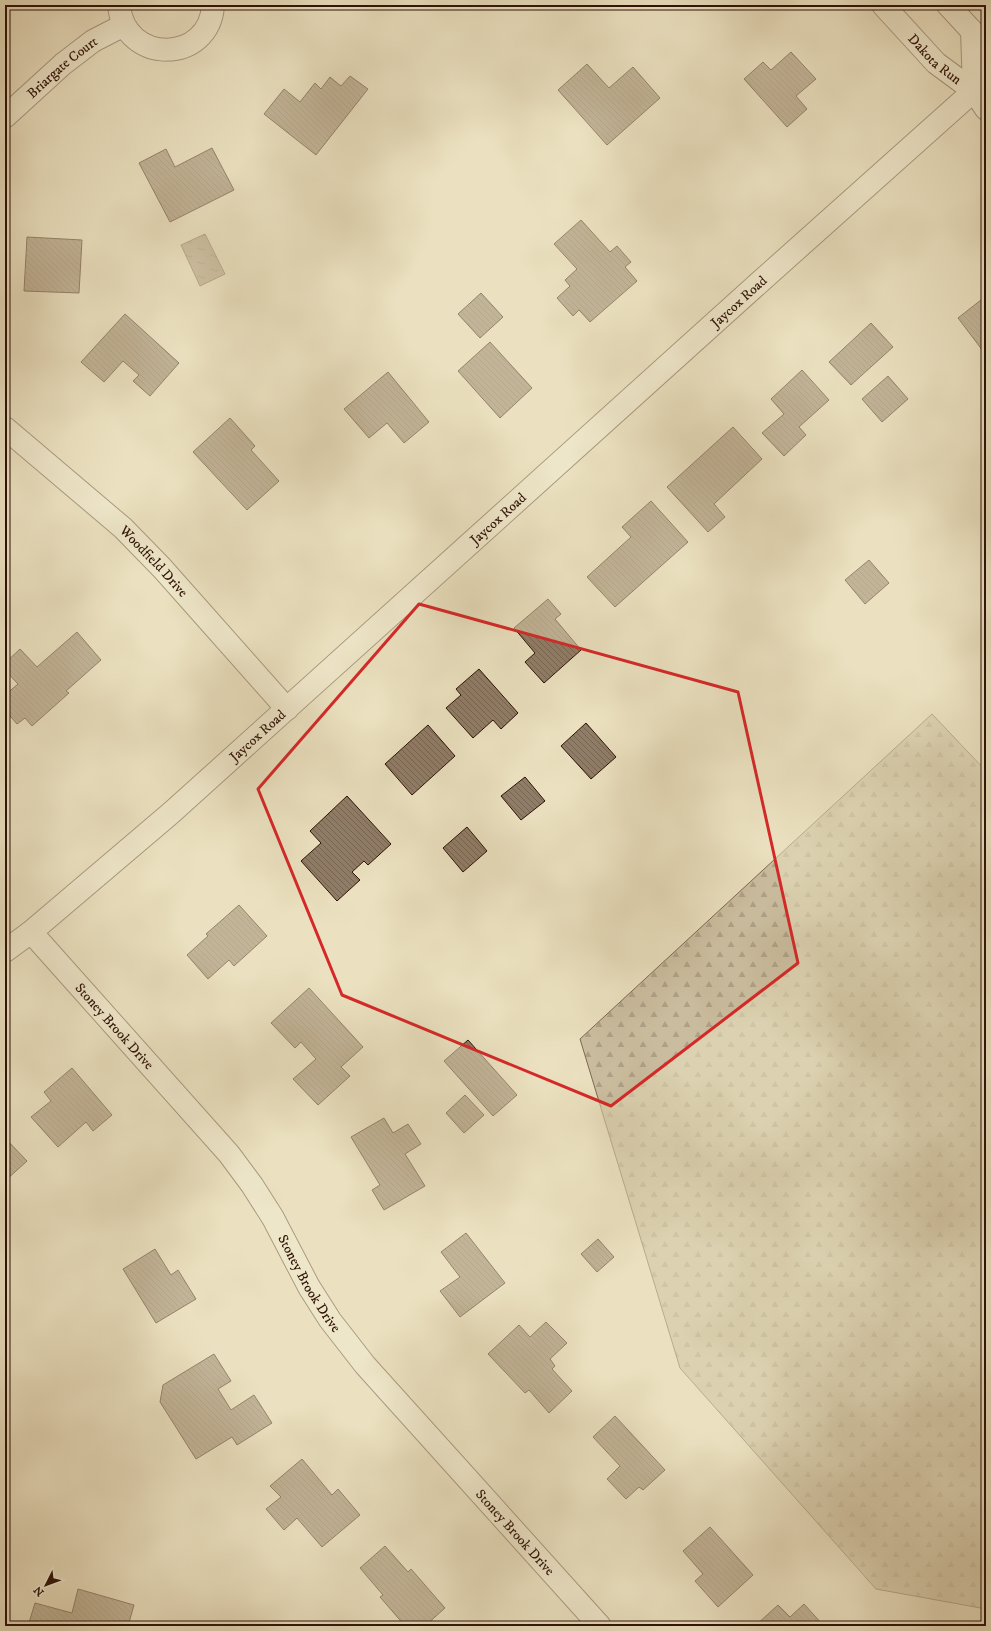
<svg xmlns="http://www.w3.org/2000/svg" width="991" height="1631" font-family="'IM FELL DW Pica',serif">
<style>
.forest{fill:url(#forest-firs);stroke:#7c6853}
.water{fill:url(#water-ripples);stroke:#786350}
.building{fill:url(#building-back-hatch);stroke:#2d1106}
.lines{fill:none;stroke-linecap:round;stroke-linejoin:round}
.minor-casing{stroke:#5c4534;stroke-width:24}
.minor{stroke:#f2ecd6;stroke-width:22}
.marked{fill:none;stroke:#d62828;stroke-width:3;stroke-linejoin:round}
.labels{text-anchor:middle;stroke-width:3.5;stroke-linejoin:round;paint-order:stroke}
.street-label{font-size:14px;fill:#2d1106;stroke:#f2ecd6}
</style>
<defs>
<pattern id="forest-firs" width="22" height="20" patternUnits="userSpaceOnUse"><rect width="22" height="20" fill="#cbbea0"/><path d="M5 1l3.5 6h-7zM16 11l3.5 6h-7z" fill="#afa288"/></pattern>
<pattern id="water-ripples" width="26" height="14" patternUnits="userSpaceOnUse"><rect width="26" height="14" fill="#aa9a81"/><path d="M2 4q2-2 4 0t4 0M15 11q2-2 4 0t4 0" fill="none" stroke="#8b7c68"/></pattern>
<pattern id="building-back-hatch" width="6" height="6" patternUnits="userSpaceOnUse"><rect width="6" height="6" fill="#907d67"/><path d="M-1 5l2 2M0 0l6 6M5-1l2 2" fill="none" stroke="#766553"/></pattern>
</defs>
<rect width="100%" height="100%" fill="#ebe1c0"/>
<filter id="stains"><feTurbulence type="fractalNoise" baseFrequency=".005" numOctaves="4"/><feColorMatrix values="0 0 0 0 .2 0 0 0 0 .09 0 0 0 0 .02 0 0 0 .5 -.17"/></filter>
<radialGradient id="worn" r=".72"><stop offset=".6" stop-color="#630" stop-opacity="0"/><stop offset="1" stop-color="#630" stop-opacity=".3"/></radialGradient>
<!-- forest -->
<path class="forest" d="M932 714 986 771V1609L876 1589 680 1368 580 1039Z"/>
<!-- water -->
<path class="water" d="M205 234 225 274 200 286 181 245Z"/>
<!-- building -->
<g class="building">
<path d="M791 52 816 79 796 96 807 109 787 127 744 79 763 62 771 70Z"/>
<path d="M587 64 609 88 633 67 660 98 607 145 558 90Z"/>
<path d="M350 76 368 89 316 155 264 114 284 89 300 102 315 83 321 89 330 77 341 86Z"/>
<path d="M212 148 234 190 170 222 139 163 166 149 175 167Z"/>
<path d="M581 220 610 252 617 246 631 262 625 267 637 281 590 322 579 310 573 316 557 298 570 286 565 280 577 269 554 244Z"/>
<path d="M27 237 82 240 79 293 24 291Z"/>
<path d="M481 293 503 317 480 338 458 314Z"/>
<path d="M986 296V355L958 318Z"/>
<path d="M125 314 179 363 150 396 133 381 139 375 123 361 104 382 81 362Z"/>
<path d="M871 323 893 347 851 385 829 362Z"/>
<path d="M490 342 532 388 500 418 458 371Z"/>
<path d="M802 370 829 400 799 427 806 435 784 456 762 433 784 414 771 399Z"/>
<path d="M388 372 429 422 404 443 387 423 369 438 344 409Z"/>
<path d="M888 376 908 399 882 422 862 399Z"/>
<path d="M230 418 255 446 251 450 279 481 247 510 193 452Z"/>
<path d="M733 427 762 459 714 504 725 517 708 532 667 487Z"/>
<path d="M651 501 688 542 615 607 587 577 631 537 622 527Z"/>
<path d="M869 560 889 583 865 604 845 580Z"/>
<path d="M548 599 561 614 555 619 581 650 544 683 525 662 535 653 514 628Z"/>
<path d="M77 632 101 660 66 691 69 693 32 726 25 718 17 724 5 710V695L18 684 5 670V663L20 649 37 667Z"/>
<path d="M479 669 518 713 501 729 493 720 473 738 446 708 461 695 456 689Z"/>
<path d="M586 723 616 757 591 779 561 746Z"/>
<path d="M428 725 455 756 412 795 385 764Z"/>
<path d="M525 777 545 801 521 820 501 796Z"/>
<path d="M347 796 391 844 368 865 364 861 352 872 360 880 337 901 301 861 321 843 310 831Z"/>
<path d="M467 827 487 851 463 872 443 848Z"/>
<path d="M239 905 267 936 234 966 229 960 208 979 187 955 208 936 206 934Z"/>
<path d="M309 988 363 1047 341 1067 350 1076 318 1105 293 1079 316 1059 301 1042 295 1048 271 1023Z"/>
<path d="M468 1040 517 1095 493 1116 444 1061Z"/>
<path d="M72 1068 112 1115 93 1131 86 1122 58 1147 31 1117 51 1101 44 1092Z"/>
<path d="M465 1095 484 1115 464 1133 446 1113Z"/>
<path d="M384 1118 393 1133 408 1124 421 1144 405 1154 425 1186 384 1210 372 1190 380 1185 351 1137Z"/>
<path d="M5 1138 27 1161 5 1181Z"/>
<path d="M466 1233 505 1283 460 1317 440 1291 460 1277 441 1252Z"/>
<path d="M598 1239 614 1257 597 1272 581 1254Z"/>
<path d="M155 1249 171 1275 178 1270 196 1299 156 1323 123 1269Z"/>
<path d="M546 1322 567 1343 550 1359 555 1366 552 1369 572 1391 549 1413 529 1390 525 1393 488 1354 519 1325 530 1337Z"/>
<path d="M214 1354 231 1381 218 1389 231 1410 254 1395 272 1423 237 1445 232 1437 196 1459 160 1402 163 1385Z"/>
<path d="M615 1416 665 1470 643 1490 639 1487 626 1499 607 1479 620 1466 593 1437Z"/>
<path d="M302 1459 332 1495 338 1489 360 1515 322 1547 297 1518 284 1530 266 1509 281 1497 270 1486Z"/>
<path d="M710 1527 753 1575 718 1607 695 1581 703 1574 683 1551Z"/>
<path d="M385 1546 408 1572 411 1569 445 1608 425 1626H405L380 1597 383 1595 360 1568Z"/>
<path d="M78 1589 134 1605 128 1626H28L35 1603 72 1613Z"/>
<path d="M804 1604 824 1626H755L778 1605 790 1617Z"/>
</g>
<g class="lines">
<!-- minor casing -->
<g class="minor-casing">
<g id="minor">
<path d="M119 5C124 65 210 64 213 5"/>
<path id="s1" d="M883 5 936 63 974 91 986 109"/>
<path d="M948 5 972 31 974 91"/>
<path id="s2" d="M5 117 63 64 93 41 124 25"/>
<path id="s3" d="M5 428 123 528 162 568 287 709"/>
<path id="s4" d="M31 932 229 1154 252 1185 273 1218 309 1287 330 1320 365 1365 600 1626"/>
<path id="s5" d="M5 951 31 932 171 813 761 281 986 80"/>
</g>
</g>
<!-- minor -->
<use href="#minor" class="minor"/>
</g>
<!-- marked area -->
<path d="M0 0H991V1631H0ZM419 604 738 692 798 963 611 1106 342 995 258 789Z" fill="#ebe1c0" fill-opacity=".55" fill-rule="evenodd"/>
<path class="marked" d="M419 604 738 692 798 963 611 1106 342 995 258 789Z"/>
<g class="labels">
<!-- street labels -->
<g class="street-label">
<text dy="5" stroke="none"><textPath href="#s1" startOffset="75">Dakota Run</textPath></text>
<text dy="5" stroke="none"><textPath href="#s2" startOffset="76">Briargate Court</textPath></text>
<text dy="5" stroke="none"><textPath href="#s5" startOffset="980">Jaycox Road</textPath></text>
<text dy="5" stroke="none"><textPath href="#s5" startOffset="656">Jaycox Road</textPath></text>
<text dy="5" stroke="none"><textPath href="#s3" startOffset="200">Woodfield Drive</textPath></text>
<text dy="5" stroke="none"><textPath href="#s5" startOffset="332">Jaycox Road</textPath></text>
<text dy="5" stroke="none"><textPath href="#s4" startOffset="126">Stoney Brook Drive</textPath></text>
<text dy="5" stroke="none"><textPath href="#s4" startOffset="450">Stoney Brook Drive</textPath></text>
<text dy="5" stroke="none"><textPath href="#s4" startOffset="774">Stoney Brook Drive</textPath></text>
</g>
</g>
<!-- margin -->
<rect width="991" height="1631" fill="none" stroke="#ebe1c0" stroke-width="20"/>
<rect x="6" y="6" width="979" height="1619" fill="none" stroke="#2d1106" stroke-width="2"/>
<rect x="10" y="10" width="971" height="1611" fill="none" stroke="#2d1106"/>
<!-- north arrow -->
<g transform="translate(46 1585) rotate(228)" stroke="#f2ecd6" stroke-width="3" paint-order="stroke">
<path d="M0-3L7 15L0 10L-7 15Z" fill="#2d1106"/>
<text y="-6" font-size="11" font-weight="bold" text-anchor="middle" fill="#2d1106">N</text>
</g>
<rect width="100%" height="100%" filter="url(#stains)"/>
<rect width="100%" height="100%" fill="url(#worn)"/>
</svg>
